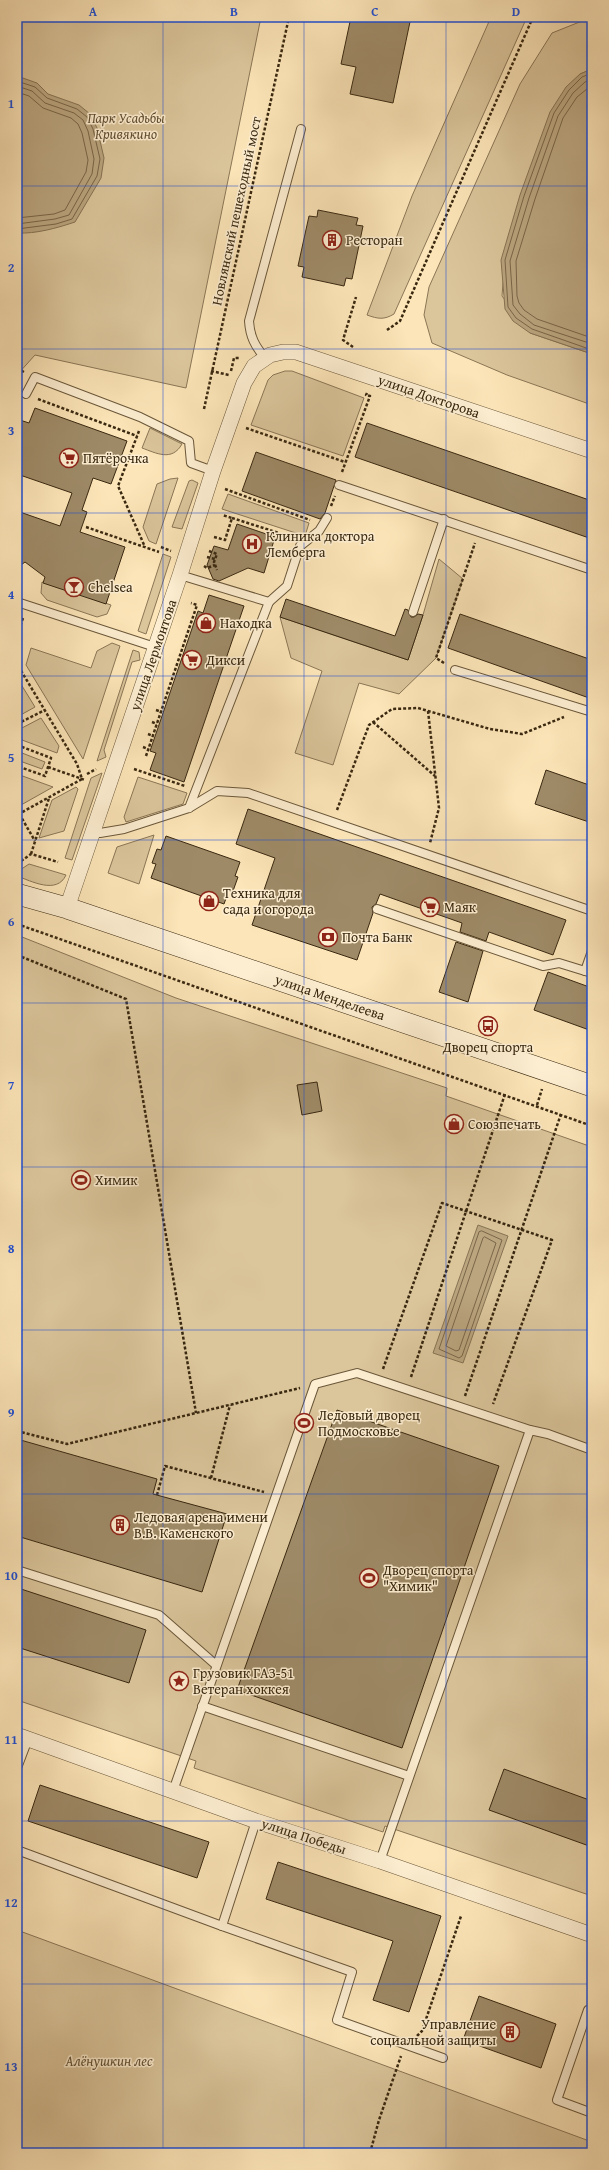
<svg xmlns="http://www.w3.org/2000/svg" width="609" height="2170" font-family="'Gentium Book Plus',serif">
<style>
.green{fill:#dbc59b;stroke:#8a7656}
.water{fill:#baa57f;stroke:#867353}
.lines{fill:none;stroke-linecap:round;stroke-linejoin:round}
.shore{stroke:#7a6648;stroke-width:1}
.building{fill:#9e8a67;stroke:#392810}
.service-casing{stroke:#6a573a;stroke-width:10}
.minor-casing{stroke:#6a573a;stroke-width:16}
.secondary-casing{stroke:#392810;stroke-width:22}
.path{stroke:#392810;stroke-width:2.5;stroke-dasharray:3 2;stroke-linecap:butt}
.service{stroke:#fdeed1;stroke-width:8}
.minor{stroke:#fdeed1;stroke-width:15}
.secondary{stroke:#fdeed1;stroke-width:21}
.grid{fill:none;stroke:#1d4ed8;stroke-width:1;stroke-opacity:0.55}
.labels{text-anchor:middle;stroke-width:3;stroke-linejoin:round;paint-order:stroke}
.park-label{font-size:14px;font-style:italic;fill:#624f33;stroke:#fdeed1}
.street-label{font-size:14px;fill:#392810;stroke:#fdeed1}
.poi-label{font-size:14px;fill:#392810;stroke:#fdeed1;text-anchor:start}
.neatline{fill:none;stroke:#1d4ed8;stroke-width:1.5}
.grid-label{font-size:13px;text-anchor:middle;font-weight:bold;fill:#1d4ed8}
</style>
<rect width="100%" height="100%" fill="#fce5b8"/>
<filter id="stains"><feTurbulence type="fractalNoise" baseFrequency=".005" numOctaves="4"/><feColorMatrix values="0 0 0 0 .2 0 0 0 0 .09 0 0 0 0 .02 0 0 0 .5 -.17"/></filter>
<radialGradient id="worn" r=".72"><stop offset=".6" stop-color="#630" stop-opacity="0"/><stop offset="1" stop-color="#630" stop-opacity=".3"/></radialGradient>
<!-- green -->
<g class="green">
<path d="M17 17H261L186 388 35 355 17 375Z"/>
<path d="M491 17H527L394 314C384 320 378 319 367 315L412 196Z"/>
<path d="M592 17V69L580 74 503 283 502 296 530 333 592 354V405L507 375 432 343 424 315 429 287 520 84 552 33Z"/>
<path d="M285 371H292L364 398 343 456 251 425 268 380 273 375Z"/>
<path d="M150 428 182 444C172 462 156 453 142 448Z"/>
<path d="M178 478 156 544 149 541 143 527 157 484 170 479Z"/>
<path d="M192 480 198 483 182 529 172 527 189 481Z"/>
<path d="M228 494 309 523 305 536 222 509Z"/>
<path d="M163 554 171 557 146 634 138 631Z"/>
<path d="M439 559 463 579 436 658 399 694 359 683 333 765 295 753 322 671 291 658 280 617 408 660 423 615Z"/>
<path d="M42 582 111 605 107 614 97 617 47 600 41 593Z"/>
<path d="M112 643 120 646 83 759 26 665 31 648 91 668 97 651Z"/>
<path d="M133 650 139 652 140 660 132 662 104 750 106 757 97 761Z"/>
<path d="M19 681 35 707 17 717V686Z"/>
<path d="M41 718 59 746 57 753 22 740 20 729Z"/>
<path d="M17 751 45 762 42 769 17 760Z"/>
<path d="M102 773 72 860 65 858 91 778Z"/>
<path d="M17 774 53 787 21 805 17 797Z"/>
<path d="M138 777 187 793 183 804 126 822 124 817Z"/>
<path d="M76 787 78 789 64 831 39 838 52 800Z"/>
<path d="M154 835 139 884 108 873 117 847Z"/>
<path d="M29 864 66 875C57 895 31 881 17 876V872Z"/>
<path d="M17 935 176 998 447 1088 446 1096 592 1147V1896L385 1826 383 1832 194 1768 196 1761 17 1700Z"/>
<path d="M17 1930 592 2142V2153H17Z"/>
</g>
<!-- water -->
<g class="water">
<path d="M592 69V354L530 333 513 321 505 309 501 260 520 195 550 112 566 87 580 74Z"/>
<path d="M17 76 37 83 48 94 79 105 90 114 97 128 104 158 101 178 75 222C57 228 36 234 17 233Z"/>
<path d="M478 1225 508 1236 463 1363 433 1353Z"/>
</g>
<g class="lines">
<!-- shore -->
<g class="shore">
<path d="M592 73 582 77 569 90 554 113 524 196 505 260 508 307 516 318 532 329 592 350"/>
<path d="M592 79 585 82 573 93 558 116 529 198 510 261 513 305 520 314 534 325 592 344"/>
<path d="M17 81 35 87 47 98 77 109 87 117 93 129 100 159 97 176 72 219 56 224 17 229"/>
<path d="M592 85 577 97 563 118 535 199 516 261 517 296 519 303 524 310 537 319 592 338"/>
<path d="M17 86 32 91 45 103 74 113 83 120 88 131 94 159 92 174 69 215 55 219 17 224"/>
<path d="M17 92 29 96 43 108 71 118 78 124 82 133 88 160 86 172 65 210 54 214 17 218"/>
<path d="M482 1231 502 1240 462 1356 459 1358 439 1349 479 1232Z"/>
<path d="M485 1237 496 1243 459 1350 456 1351 446 1346 483 1238Z"/>
</g>
</g>
<!-- building -->
<g class="building">
<path d="M351 17H411L393 103 350 94 356 67 341 64Z"/>
<path d="M318 210 358 218 356 225 363 226 352 279 346 278 344 286 302 277 304 267 298 266 309 216 317 217Z"/>
<path d="M35 408 127 441 111 484 93 478 82 510 87 512 80 532 125 547 106 604 43 583 45 577 25 562 17 568V511L60 526 72 493 17 474V419L29 423Z"/>
<path d="M367 423 592 501V539L355 457Z"/>
<path d="M256 452 336 480 325 513 320 519 242 491Z"/>
<path d="M237 524 275 537 264 573 248 568 219 581 213 579 207 565 214 546 228 550Z"/>
<path d="M209 595 244 606 184 782 150 770 156 753 150 751 198 611 203 613Z"/>
<path d="M286 599 395 636 405 609 408 610 411 617H414L418 614 423 615 408 660 280 617Z"/>
<path d="M460 614 592 660V699L448 648Z"/>
<path d="M546 770 592 786V823L535 804Z"/>
<path d="M248 809 566 920 553 955 489 932 486 941 460 932 462 923 380 894 376 904 372 907 373 913 357 960 252 925 275 858 236 844Z"/>
<path d="M166 836 240 862 235 876 238 877 233 891 229 890 224 904 151 878 156 864 152 863 157 849 161 850Z"/>
<path d="M456 942 483 951 468 1002 439 992Z"/>
<path d="M548 972 592 988V1031L534 1010Z"/>
<path d="M317 1082 322 1111 302 1115 297 1085Z"/>
<path d="M337 1410 499 1466 402 1748 237 1690Z"/>
<path d="M17 1439 157 1479 153 1494 227 1514 202 1592 17 1536Z"/>
<path d="M21 1589 146 1630 129 1683 17 1647V1603Z"/>
<path d="M504 1769 592 1801V1847L489 1810Z"/>
<path d="M40 1785 209 1842 197 1878 28 1821Z"/>
<path d="M278 1862 441 1916 409 2012 373 2000 393 1941 266 1899Z"/>
<path d="M479 1996 556 2024 541 2068 463 2040Z"/>
</g>
<g class="lines">
<!-- service casing -->
<g class="service-casing">
<g id="service">
<path d="M265 358C255 346 250 337 249 321L301 129"/>
<path d="M26 394 35 377 140 417 189 441 191 463 213 471"/>
<path d="M339 485 592 570"/>
<path d="M180 575 269 602 189 808"/>
<path d="M17 602 155 647"/>
<path d="M269 602 287 586 300 546 319 531 327 518"/>
<path d="M413 612 444 519"/>
<path d="M455 670 592 712"/>
<path d="M93 832 100 833 124 829 189 808 217 791 248 793 592 911"/>
<path d="M377 909 543 966 559 963 585 971"/>
<path d="M592 951 585 971 592 973"/>
<path d="M17 1570 159 1615 216 1665"/>
<path d="M202 1706 409 1776"/>
<path d="M17 1768 28 1739"/>
<path d="M173 1791 315 1384 357 1373 530 1430"/>
<path d="M256 1821 222 1926 352 1972 337 2020 443 2058"/>
<path d="M17 1850 222 1926"/>
<path d="M380 1861 530 1430 548 1434 592 1450"/>
<path d="M592 2011 588 2010 557 2100 592 2113"/>
</g>
</g>
<!-- minor casing -->
<g class="minor-casing">
<g id="minor">
<path d="M67 908 180 575 213 471 244 383 254 366 270 355 283 352H296L592 451"/>
<path d="M17 1735 256 1821 380 1861 592 1935"/>
</g>
</g>
<!-- secondary casing -->
<g class="secondary-casing">
<path id="secondary" d="M17 894 67 908 592 1086"/>
</g>
<!-- path -->
<g class="path">
<path d="M387 330 400 321 533 17"/>
<path d="M353 347 343 340 356 297"/>
<path d="M17 368 24 372"/>
<path d="M211 371 229 375"/>
<path d="M231 371 234 358H240"/>
<path d="M38 399 137 436"/>
<path d="M204 409 289 17"/>
<path d="M246 428 345 462"/>
<path d="M139 431 118 486 145 547"/>
<path d="M342 472 370 396 366 395 367 393"/>
<path d="M225 489 310 520"/>
<path d="M331 506 335 496"/>
<path d="M232 518 279 533"/>
<path d="M86 527 159 552"/>
<path d="M214 537 225 540 232 518 222 515"/>
<path d="M161 547 171 551"/>
<path d="M209 551 217 554 214 562 217 570"/>
<path d="M207 557 215 559"/>
<path d="M204 566 207 568 215 565"/>
<path d="M17 635 23 618"/>
<path d="M444 663 436 658 475 543"/>
<path d="M17 668 20 669 77 764 82 779 17 815"/>
<path d="M156 710 162 712"/>
<path d="M428 711 439 808 430 843"/>
<path d="M152 722 157 724"/>
<path d="M373 722 435 776"/>
<path d="M17 724 45 710"/>
<path d="M148 734 153 736"/>
<path d="M17 745 51 758 45 776 17 766"/>
<path d="M143 747 148 749"/>
<path d="M146 756 197 605 191 603"/>
<path d="M48 767 85 780"/>
<path d="M134 769 185 786"/>
<path d="M87 774 96 769"/>
<path d="M17 810 35 841"/>
<path d="M337 810 369 725 392 709 418 708 490 729 522 734 564 717"/>
<path d="M31 854 49 798"/>
<path d="M17 864 31 854 58 862"/>
<path d="M17 924 592 1126"/>
<path d="M17 955 126 999 196 1413"/>
<path d="M537 1105 542 1089"/>
<path d="M383 1369 442 1203 552 1240 493 1404"/>
<path d="M411 1377 505 1094"/>
<path d="M465 1396 561 1114"/>
<path d="M17 1431 67 1444 300 1388"/>
<path d="M211 1478 230 1405"/>
<path d="M157 1495 165 1466 264 1492"/>
<path d="M417 2036 422 2031 461 1916"/>
<path d="M370 2153 379 2120 401 2056"/>
</g>
<!-- service -->
<use href="#service" class="service"/>
<!-- minor -->
<use href="#minor" class="minor"/>
<!-- secondary -->
<use href="#secondary" class="secondary"/>
</g>
<!-- grid -->
<path class="grid" d="M163 17V2153M304 17V2153M446 17V2153M17 186H592M17 349H592M17 513H592M17 676H592M17 840H592M17 1003H592M17 1167H592M17 1330H592M17 1494H592M17 1657H592M17 1821H592M17 1984H592"/>
<!-- icons -->
<defs>
<g id="building-ring" transform="scale(1)"><circle r="9.5" fill="#fdeed1" stroke="#8f2418" stroke-width="1.5"/><path d="M-4-6H4V6H1V3H-1V6H-4ZM-2.5-4.3h1.7v1.8h-1.7ZM.8-4.3h1.7v1.8H.8ZM-2.5-1h1.7V.8h-1.7ZM.8-1h1.7V.8H.8Z" fill="#8f2418"/></g>
<g id="supermarket-ring" transform="scale(1)"><circle r="9.5" fill="#fdeed1" stroke="#8f2418" stroke-width="1.5"/><path d="M-6-5.5h2.5l.6 2H6L4.5 2H-2.5L-4.4-4H-6ZM-1.5 3.2a1.3 1.3 0 1 0 .1 0ZM3 3.2a1.3 1.3 0 1 0 .1 0Z" fill="#8f2418"/></g>
<g id="hospital-ring" transform="scale(1)"><circle r="9.5" fill="#fdeed1" stroke="#8f2418" stroke-width="1.5"/><path d="M-5-5h3v3.5h4V-5h3V5h-3V1.5h-4V5h-3Z" fill="#8f2418"/></g>
<g id="bar-ring" transform="scale(1)"><circle r="9.5" fill="#fdeed1" stroke="#8f2418" stroke-width="1.5"/><path d="M-6-5H6L.8 .8V4.5H3.5V6h-7V4.5H-.8V.8Z" fill="#8f2418"/></g>
<g id="shop-ring" transform="scale(1)"><circle r="9.5" fill="#fdeed1" stroke="#8f2418" stroke-width="1.5"/><path d="M-5-2.5h2.3a2.7 3.5 0 0 1 5.4 0H5L5.5 6h-11ZM-1.5-2.5h3a1.5 2.3 0 0 0-3 0Z" fill="#8f2418"/></g>
<g id="bank-ring" transform="scale(1)"><circle r="9.5" fill="#fdeed1" stroke="#8f2418" stroke-width="1.5"/><path d="M-6-4H6V4H-6ZM0-2.3a2.3 2.3 0 1 0 0 4.6a2.3 2.3 0 1 0 0-4.6Z" fill="#8f2418"/></g>
<g id="bus-ring" transform="scale(1)"><circle r="9.5" fill="#fdeed1" stroke="#8f2418" stroke-width="1.5"/><path d="M-5-6H5V4H4V6H2V4H-2V6H-4V4H-5ZM-3.5-4V0h7V-4ZM-3.5 1.2v1.5H-2V1.2ZM2 1.2v1.5H3.5V1.2Z" fill="#8f2418"/></g>
<g id="stadium-ring" transform="scale(1)"><circle r="9.5" fill="#fdeed1" stroke="#8f2418" stroke-width="1.5"/><path d="M0-5a6.5 5 0 1 0 0 10a6.5 5 0 1 0 0-10ZM-3.5-1.8h7v3.6h-7Z" fill="#8f2418"/></g>
<g id="sight-ring" transform="scale(1)"><circle r="9.5" fill="#fdeed1" stroke="#8f2418" stroke-width="1.5"/><path d="M0-6L1.8-2.2L6-1.7L2.9 1.2L3.7 5.4L0 3.3L-3.7 5.4L-2.9 1.2L-6-1.7L-1.8-2.2Z" fill="#8f2418"/></g>
</defs>
<g fill-rule="evenodd">
<use href="#building-ring" x="332" y="240"/>
<use href="#supermarket-ring" x="69" y="458"/>
<use href="#hospital-ring" x="252" y="544"/>
<use href="#bar-ring" x="74" y="587"/>
<use href="#shop-ring" x="206" y="623"/>
<use href="#supermarket-ring" x="192" y="660"/>
<use href="#shop-ring" x="209" y="901"/>
<use href="#supermarket-ring" x="430" y="907"/>
<use href="#bank-ring" x="328" y="937"/>
<use href="#bus-ring" x="488" y="1026"/>
<use href="#shop-ring" x="454" y="1124"/>
<use href="#stadium-ring" x="81" y="1180"/>
<use href="#stadium-ring" x="304" y="1423"/>
<use href="#building-ring" x="120" y="1525"/>
<use href="#stadium-ring" x="369" y="1578"/>
<use href="#sight-ring" x="179" y="1681"/>
<use href="#building-ring" x="510" y="2032"/>
</g>
<g class="labels">
<!-- park labels -->
<g class="park-label">
<text x="126" y="123">Парк Усадьбы<tspan x="126" dy="16">Кривякино</tspan></text>
<text x="109" y="2066">Алёнушкин лес</text>
</g>
<!-- street labels -->
<g class="street-label">
<text transform="translate(236 211) rotate(-78)" y="5">Новлянский пешеходный мост</text>
<text transform="translate(429 396) rotate(19)" y="5">улица Докторова</text>
<text transform="translate(153 655) rotate(-71)" y="5">улица Лермонтова</text>
<text transform="translate(330 997) rotate(19)" y="5">улица Менделеева</text>
<text transform="translate(304 1836) rotate(18)" y="5">улица Победы</text>
</g>
<!-- poi labels -->
<g class="poi-label">
<text x="346" y="245">Ресторан</text>
<text x="83" y="463">Пятёрочка</text>
<text x="266" y="541">Клиника доктора<tspan x="266" dy="16">Лемберга</tspan></text>
<text x="88" y="592">Chelsea</text>
<text x="220" y="628">Находка</text>
<text x="206" y="665">Дикси</text>
<text x="223" y="898">Техника для<tspan x="223" dy="16">сада и огорода</tspan></text>
<text x="444" y="912">Маяк</text>
<text x="342" y="942">Почта Банк</text>
<text x="488" y="1052" text-anchor="middle">Дворец спорта</text>
<text x="468" y="1129">Союзпечать</text>
<text x="95" y="1185">Химик</text>
<text x="318" y="1420">Ледовый дворец<tspan x="318" dy="16">Подмосковье</tspan></text>
<text x="134" y="1522">Ледовая арена имени<tspan x="134" dy="16">В.В. Каменского</tspan></text>
<text x="383" y="1575">Дворец спорта<tspan x="383" dy="16">"Химик"</tspan></text>
<text x="193" y="1678">Грузовик ГАЗ-51<tspan x="193" dy="16">Ветеран хоккея</tspan></text>
<text x="496" y="2029" text-anchor="end">Управление<tspan x="496" dy="16">социальной защиты</tspan></text>
</g>
</g>
<!-- margin -->
<rect width="609" height="2170" fill="none" stroke="#fce5b8" stroke-width="44"/>
<rect x="22" y="22" width="565" height="2126" class="neatline"/>
<g class="grid-label">
<text x="93" y="16">A</text>
<text x="234" y="16">B</text>
<text x="375" y="16">C</text>
<text x="516" y="16">D</text>
<text x="11" y="108">1</text>
<text x="11" y="272">2</text>
<text x="11" y="435">3</text>
<text x="11" y="599">4</text>
<text x="11" y="762">5</text>
<text x="11" y="926">6</text>
<text x="11" y="1090">7</text>
<text x="11" y="1253">8</text>
<text x="11" y="1417">9</text>
<text x="11" y="1580">10</text>
<text x="11" y="1744">11</text>
<text x="11" y="1907">12</text>
<text x="11" y="2071">13</text>
</g>
<rect width="100%" height="100%" filter="url(#stains)"/>
<rect width="100%" height="100%" fill="url(#worn)"/>
</svg>
